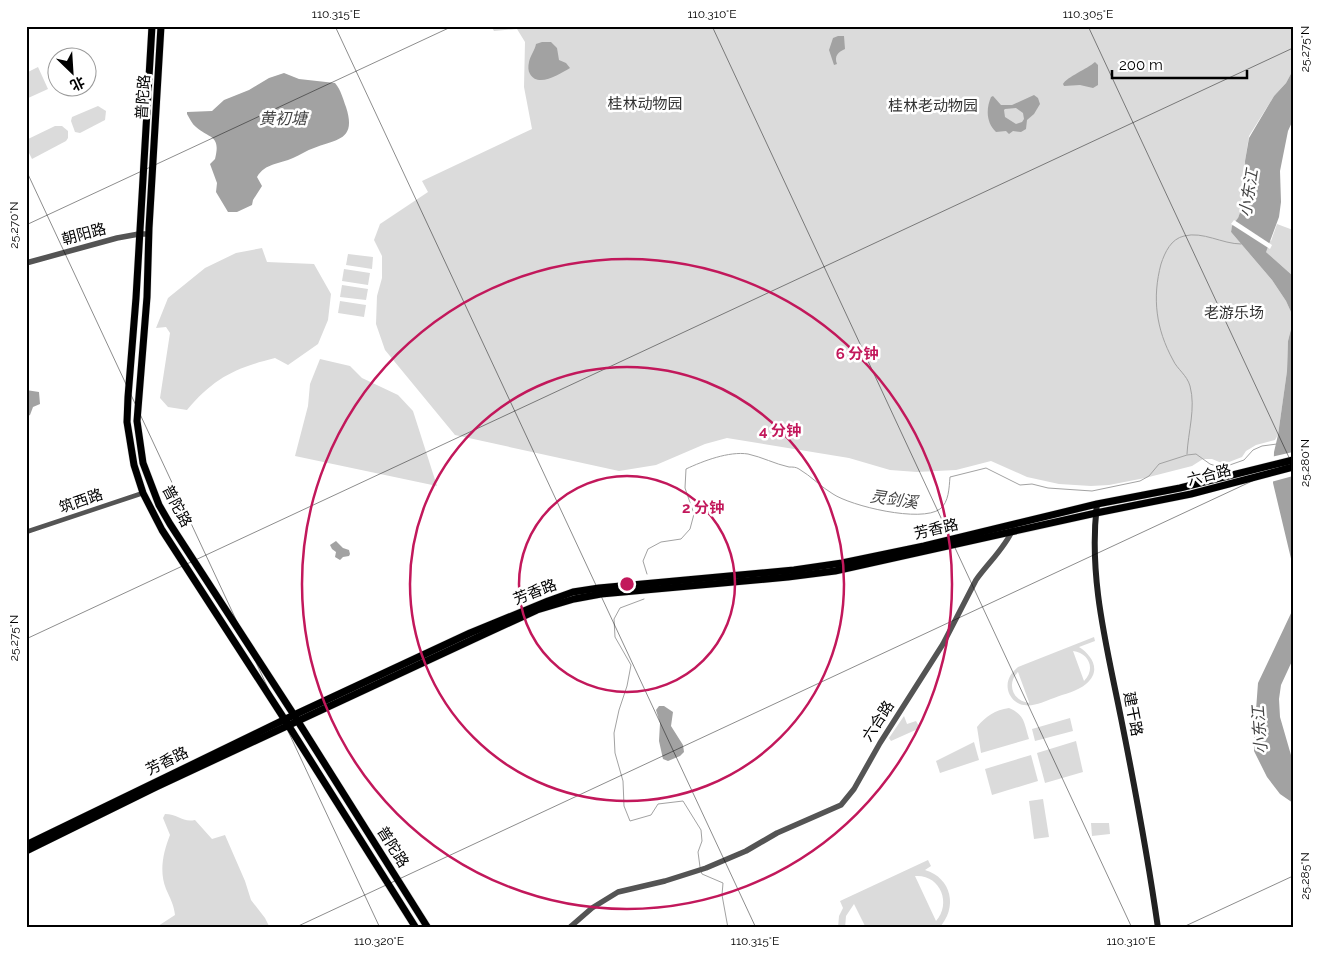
<svg xmlns="http://www.w3.org/2000/svg" width="1319" height="954" font-family="Raleway,'Noto Sans SC',sans-serif">
<style>
.green{fill:#dbdbdb;fill-rule:evenodd}
.water{fill:#a2a2a2;fill-rule:evenodd}
.pier{fill:#fff}
.lines{fill:none;stroke-linecap:round;stroke-linejoin:round}
.stream{stroke:#a2a2a2;stroke-width:1}
.primary-casing{stroke:#dbdbdb;stroke-width:8}
.minor{stroke:#545454;stroke-width:4.5}
.tertiary{stroke:#545454;stroke-width:5.5}
.secondary{stroke:#212121;stroke-width:6}
.primary{stroke:#000;stroke-width:7}
.ticks{fill:none;stroke:#000;stroke-width:1;stroke-opacity:0.45}
.ring{fill:none;stroke:#c2185b;stroke-width:2.5}
.labels{text-anchor:middle;stroke-width:5;stroke-linejoin:round;paint-order:stroke}
.street-label{font-size:15px;fill:#000;stroke:#fff}
.park-label{font-size:15px;fill:#323232;stroke:#fff}
.water-label{font-size:16px;font-style:italic;fill:#434343;stroke:#fff}
.centre{fill:#c2185b;stroke:#fff;stroke-width:2.5}
.ring-label{font-size:15px;text-anchor:middle;font-weight:bold;fill:#c2185b;stroke:#fff;stroke-width:5;stroke-linejoin:round;paint-order:stroke}
.neatline{fill:none;stroke:#000;stroke-width:2}
.ticks-label{font-size:12px;text-anchor:middle;fill:#000}
</style>
<rect width="100%" height="100%" fill="#fff"/>
<!-- green -->
<g class="green">
<path d="M491 26H1293V70L1286 83 1274 96 1249 136 1245 161 1246 196 1238 218 1271 241 1277 224 1293 230V276L1266 252 1232 227 1231 232 1272 280 1286 301 1291 312 1292 324 1288 341 1287 371 1278 435 1275 440 1256 445 1246 451 1242 457 1224 464 1212 459H1203L1192 466 1145 478 1109 485 1091 486 1059 484 1027 477 991 461 956 470 917 472 890 470 849 458 727 438 705 444 656 465 619 471 455 435 385 350 376 324 377 296 382 278V256L374 240 380 224 428 192 422 181 532 129 524 87 525 42 517 29 494 31Z"/>
<path d="M38 67 48 89 26 99V73Z"/>
<path d="M98 106 106 111 105 120 80 133 75 132 71 121 72 117Z"/>
<path d="M55 126H62L68 131V138L66 141 32 159 26 147V140Z"/>
<path d="M262 248 267 262 314 264 331 294 328 320 318 344 288 365 275 358C235 368 214 378 187 410L168 407 160 398 170 333 166 327 156 328 168 298 205 268 236 253Z"/>
<path d="M348 254 373 257 372 269 346 265Z"/>
<path d="M344 269 370 273 368 285 342 281Z"/>
<path d="M342 285 368 289 366 300 340 297Z"/>
<path d="M340 301 366 305 364 317 338 313Z"/>
<path d="M320 359 350 366 362 378 398 395 413 411 437 486 295 456 308 406 310 384Z"/>
<path d="M1094 637 1095 641 1079 647C1092 655 1102 671 1086 684 1078 691 1064 694 1054 698 1045 701 1034 707 1024 705 1016 704 1010 698 1008 690 1006 680 1011 673 1018 667ZM1073 651C1089 653 1096 669 1084 681ZM1018 672 1029 702V703C1013 701 1006 684 1018 672Z"/>
<path d="M1009 708C1025 715 1024 723 1029 739L981 753 977 727C986 716 995 710 1009 708Z"/>
<path d="M904 716 907 724 916 721 920 728 891 741 889 738Z"/>
<path d="M1070 718 1073 731 1035 741 1032 729Z"/>
<path d="M1076 741 1083 772 1045 783 1037 753Z"/>
<path d="M974 742 979 760 940 773 936 761Z"/>
<path d="M1031 755 1038 781 992 795 985 769Z"/>
<path d="M1043 799 1049 837 1034 839 1029 801Z"/>
<path d="M165 814C178 814 183 823 195 820L212 839 225 835 245 881 251 900 265 918 270 928H155L175 915C174 905 170 898 166 889 159 871 163 853 170 835L163 818Z"/>
<path d="M1091 823H1109L1110 834 1092 836Z"/>
<path d="M928 860 931 866 925 870C952 878 958 908 939 928H866L854 904 846 916 845 928H838L839 916 843 908 840 901ZM915 876C940 874 952 903 936 921Z"/>
</g>
<!-- water -->
<g class="water">
<path d="M838 36H844L845 49C838 52 834 56 837 64L834 65 829 50 833 38Z"/>
<path d="M542 42H551L557 48 559 60 566 63 570 68C560 74 538 88 530 74 528 71 528 66 529 62 530 56 535 50 536 44Z"/>
<path d="M1095 62 1098 65V85L1093 88 1080 85 1064 86 1063 84C1067 77 1087 69 1095 62Z"/>
<path d="M1293 70V120L1288 131 1280 171 1281 202 1279 217 1266 252 1293 276V567L1273 483 1274 452 1278 435 1287 371 1288 341 1292 325 1291 312 1286 301 1272 280 1231 232 1232 226 1238 218 1246 196 1245 161 1249 138 1274 96 1286 83Z"/>
<path d="M284 73 299 79 335 83C341 90 343 99 346 107 357 141 336 139 314 148 307 150 300 155 293 158 280 164 265 163 257 177L262 186 253 200 252 205 237 212H228L216 192 217 183 210 164 215 159C221 135 210 139 196 127 192 124 190 119 187 114V112L212 111 224 100 249 90 269 78Z"/>
<path d="M1034 95 1038 98 1040 104 1034 114 1027 120 1026 129 1021 132 1013 131 1009 134 1006 131 996 132C986 122 986 109 991 97L993 96 1001 105H1012ZM1016 108 1023 113 1024 119 1022 122 1016 124 1005 117 1004 110 1005 109Z"/>
<path d="M26 390 39 392 40 404 33 407 30 415 26 417Z"/>
<path d="M336 541 343 548 349 550 350 554 349 556 343 557 340 560 335 557 336 552 332 549 330 545Z"/>
<path d="M1293 609V659L1281 685 1279 699 1280 717 1293 762V803L1280 794 1267 777 1254 751V737L1258 683Z"/>
<path d="M659 706H664L673 712 671 726 683 745 684 752 680 756 668 761 663 759 659 741 660 723 656 710Z"/>
</g>
<!-- pier -->
<g class="pier">
<path d="M1234 220 1272 245 1270 249 1231 224Z"/>
<path d="M1293 452V476L1271 482V457Z"/>
</g>
<g class="lines">
<!-- stream -->
<g class="stream">
<path d="M1187 454C1188 432 1196 408 1190 386 1187 375 1177 369 1173 360 1156 329 1152 298 1161 264 1165 252 1171 239 1184 236 1203 231 1222 244 1241 244"/>
<path d="M647 574 643 561 648 549 661 542 681 539 690 529 694 514 685 488 686 469C703 461 729 451 748 454 762 457 775 464 789 467 793 467 796 467 799 469 811 476 821 487 833 494 851 506 921 523 940 509 949 502 949 488 950 477L986 468 1020 485 1032 484 1048 488 1092 491 1140 481 1149 476 1159 464 1187 455 1196 454 1210 464 1219 467H1224L1244 460 1253 450 1262 446 1277 444"/>
<path d="M644 599 620 608 614 619 615 637 631 665 627 686 619 710 614 733 615 753 623 781 624 806 630 821 651 815 658 804 683 801 701 830 702 841 698 852 700 867"/>
<path d="M701 871 702 874 723 883 722 895 728 928"/>
</g>
<!-- primary casing -->
<g class="primary-casing">
<g id="primary">
<path d="M152 26 136 298 128 397 127 422 134 465 143 493 162 530 285 720 416 928"/>
<path d="M161 26 149 228 147 297 137 421 143 463 159 505 170 524 294 715 428 928"/>
<path d="M26 845 294 715 470 633 548 601 573 592 599 588 794 570 842 563 924 546 1097 504 1180 488 1293 460"/>
<path d="M26 851 156 787 476 638 537 610 574 599 601 594 788 577 835 571 1096 513 1191 494 1293 467"/>
</g>
</g>
<!-- minor -->
<path class="minor" d="M26 532 143 493"/>
<!-- tertiary -->
<g class="tertiary">
<path d="M26 263 117 238 139 234H148"/>
<path d="M569 928 592 908 618 892 665 881 706 868 746 851 777 833 841 805 854 789 880 743 943 644 976 580C988 563 1005 548 1013 529"/>
</g>
<!-- secondary -->
<path class="secondary" d="M1097 504C1088 577 1107 647 1121 718 1135 788 1148 858 1158 928"/>
<!-- primary -->
<use href="#primary" class="primary"/>
</g>
<!-- ticks -->
<path class="ticks" d="M335 26 756 928M712 26 1132 928M1088 26 1293 466M26 170 380 928M26 225 453 26M26 639 1293 48M294 928 1293 462M1181 928 1293 876"/>
<!-- distance rings -->
<g class="ring">
<circle cx="627" cy="584" r="108"/>
<circle cx="627" cy="584" r="217"/>
<circle cx="627" cy="584" r="325"/>
</g>
<g class="labels">
<!-- street labels -->
<g class="street-label">
<text transform="translate(143 97) rotate(-86)" y="5">普陀路</text>
<text transform="translate(84 234) rotate(-15)" y="5">朝阳路</text>
<text transform="translate(1209 475) rotate(-14)" y="5">六合路</text>
<text transform="translate(81 501) rotate(-19)" y="5">筑西路</text>
<text transform="translate(177 506) rotate(62)" y="5">普陀路</text>
<text transform="translate(936 529) rotate(-13)" y="5">芳香路</text>
<text transform="translate(535 592) rotate(-21)" y="5">芳香路</text>
<text transform="translate(1133 714) rotate(79)" y="5">建干路</text>
<text transform="translate(878 721) rotate(-57)" y="5">六合路</text>
<text transform="translate(167 761) rotate(-26)" y="5">芳香路</text>
<text transform="translate(393 847) rotate(58)" y="5">普陀路</text>
</g>
<!-- park labels -->
<g class="park-label">
<text x="645" y="109">桂林动物园</text>
<text x="933" y="111">桂林老动物园</text>
<text x="1234" y="318">老游乐场</text>
</g>
<!-- water labels -->
<g class="water-label">
<text x="283" y="124">黄初塘</text>
<text transform="translate(1248 193) rotate(-81)" y="6">小东江</text>
<text transform="translate(894 499) rotate(8)" y="6">灵剑溪</text>
<text transform="translate(1259 730) rotate(-94)" y="6">小东江</text>
</g>
</g>
<circle cx="627" cy="584" r="8" class="centre"/>
<g class="ring-label">
<text x="857" y="359">6 分钟</text>
<text x="780" y="436">4 分钟</text>
<text x="703" y="513">2 分钟</text>
</g>
<!-- border -->
<rect width="1319" height="954" fill="none" stroke="#ffffff" stroke-width="55"/>
<!-- north arrow -->
<g transform="translate(72 72) rotate(155)"><circle r="24" fill="#ffffff" stroke="#999999"/>
<path d="M0-4L9 19L0 12L-9 19Z" fill="#000000"/>
<text y="-8" font-size="14" font-weight="bold" text-anchor="middle" fill="#000000">北</text>
</g>
<!-- scale -->
<path d="M1112 70v8h135v-8" fill="none" stroke="#000000" stroke-width="2.5"/>
<text x="1119" y="70" font-size="15" fill="#000000" stroke="#ffffff" stroke-width="4" paint-order="stroke">200 m</text>
<rect x="28" y="28" width="1264" height="898" class="neatline"/>
<g class="ticks-label">
<text x="336" y="18">110.315°E</text>
<text x="712" y="18">110.310°E</text>
<text x="1088" y="18">110.305°E</text>
<text transform="translate(1305 49) rotate(-90)" y="4">25.275°N</text>
<text transform="translate(14 225) rotate(-90)" y="4">25.270°N</text>
<text transform="translate(1305 463) rotate(-90)" y="4">25.280°N</text>
<text transform="translate(14 638) rotate(-90)" y="4">25.275°N</text>
<text transform="translate(1305 876) rotate(-90)" y="4">25.285°N</text>
<text x="379" y="945">110.320°E</text>
<text x="755" y="945">110.315°E</text>
<text x="1131" y="945">110.310°E</text>
</g>
</svg>
